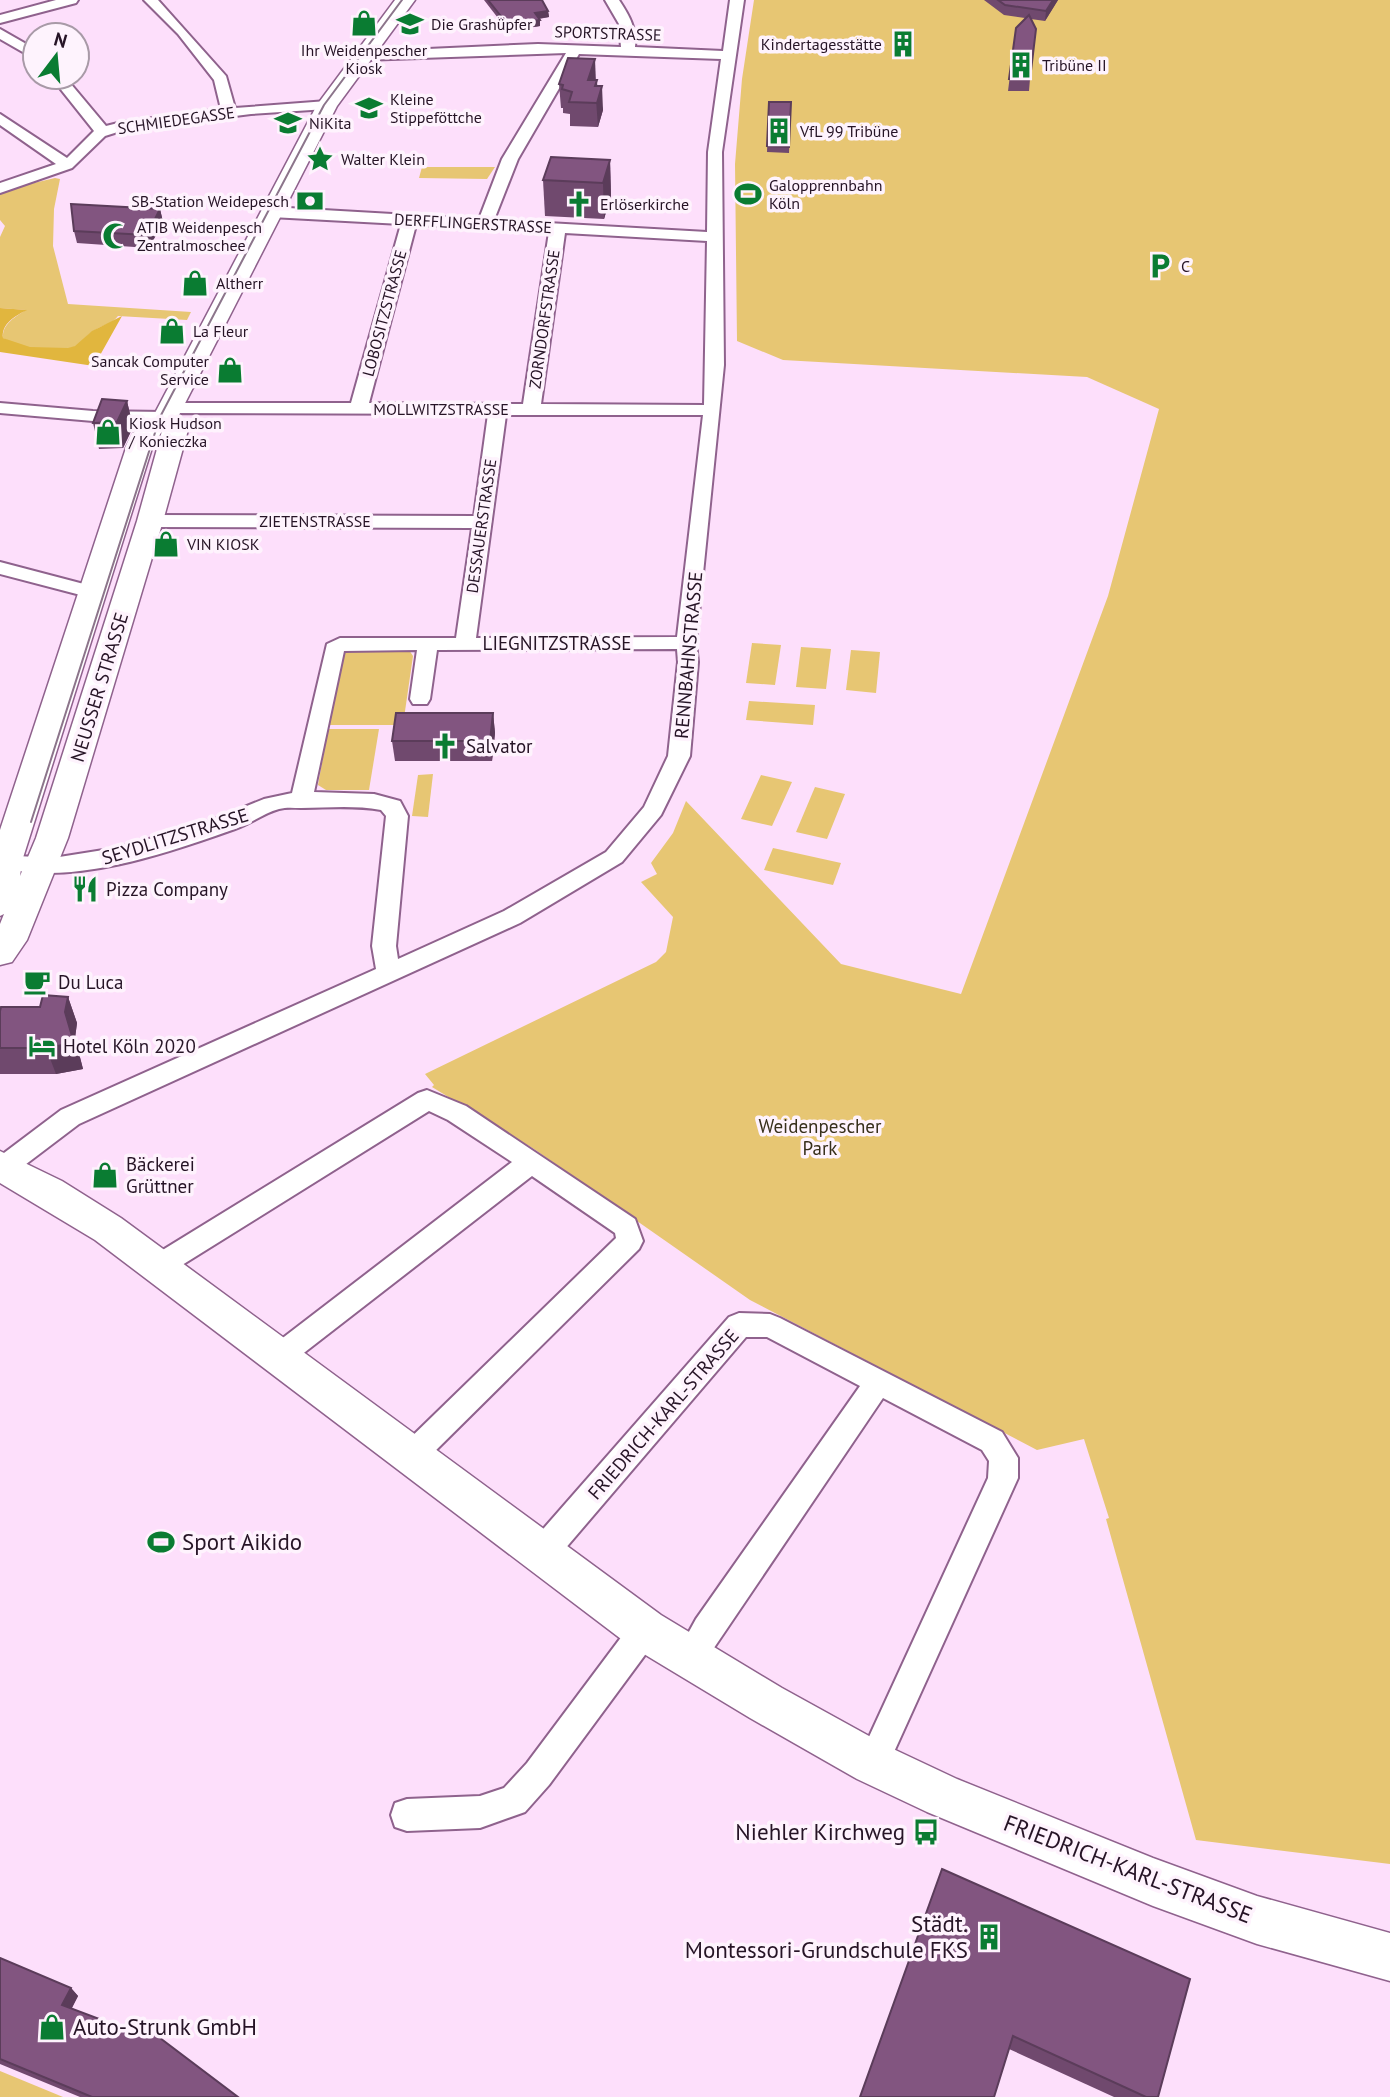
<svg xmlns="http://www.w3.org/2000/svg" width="1390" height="2097" font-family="'PT Sans',sans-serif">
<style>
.green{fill:#e7c673}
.forest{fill:#e1b63e}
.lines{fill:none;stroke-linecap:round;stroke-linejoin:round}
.minor-casing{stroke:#8f628d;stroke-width:4}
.secondary-casing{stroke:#8f628d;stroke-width:3}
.minor{fill:#fff;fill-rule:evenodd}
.secondary{fill:#fff;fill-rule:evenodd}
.tram{stroke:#8c758b;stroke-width:2}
.wall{fill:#70496e}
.shaded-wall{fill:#5b3c5a}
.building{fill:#825580;stroke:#5b3c5a;stroke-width:2}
.labels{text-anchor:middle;stroke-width:7;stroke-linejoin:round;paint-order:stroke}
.far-poi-label{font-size:16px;fill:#261426;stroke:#fef3fd;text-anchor:start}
.far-street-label{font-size:16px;fill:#261426;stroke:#fef3fd}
.street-label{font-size:19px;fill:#261426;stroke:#fef3fd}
.poi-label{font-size:19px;fill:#261426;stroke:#fef3fd;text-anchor:start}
.park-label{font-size:19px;fill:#372f1b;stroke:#fef3fd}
.near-poi-label{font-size:23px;fill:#261426;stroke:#fef3fd;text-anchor:start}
.near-street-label{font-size:23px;fill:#261426;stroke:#fef3fd}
</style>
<rect width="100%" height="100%" fill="#fddffb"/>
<!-- green -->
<g class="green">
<path d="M754 0H1390V1864L1196 1840 1106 1519 1109 1518 1084 1439 1037 1450 750 1300 534 1149 432 1087 434 1085 425 1074 656 962 666 952 673 917 641 882 657 874 651 863 673 833 686 801 841 964 961 994 1108 596 1159 409 1087 377 783 360 737 341 735 164 742 79Z"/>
<path d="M422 167H495L487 179 419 178Z"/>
<path d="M55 178 60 179 54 209 53 246 68 304 191 312 187 320 118 316C111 325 104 324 95 330 87 334 82 343 74 347 55 354 20 348 3 338 2 324 15 317 26 310L0 308V237L5 226 0 220V191Z"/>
<path d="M752 643 781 645 775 685 746 683Z"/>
<path d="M801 647 831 649 826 689 796 687Z"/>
<path d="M409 650 413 656 403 725H329L344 653 347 651Z"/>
<path d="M851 650 880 652 876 693 846 690Z"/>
<path d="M749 701 815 705 813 725 746 720Z"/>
<path d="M328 729H379L369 790H326L318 785Z"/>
<path d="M433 774 428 817 412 816 418 775Z"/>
<path d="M761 775 792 782 772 826 741 819Z"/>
<path d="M815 787 845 794 827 839 796 832Z"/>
<path d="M773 848 841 863 833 885 764 870Z"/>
<path d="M0 2071 63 2097H0Z"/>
</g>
<!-- forest -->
<path class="forest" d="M0 308 27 310C15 316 1 324 3 338L30 347 68 348 75 346 92 331 122 316 94 366 0 352Z"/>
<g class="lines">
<!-- minor casing -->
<g class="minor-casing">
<g id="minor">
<path d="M56 0H78L76 3 0 23V15Z"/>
<path d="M144 0H158L226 76 235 108 327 101 334 105 327 109 251 114 124 130 105 136 72 168 0 193V183L56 164 0 125V114L67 158 94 131 51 77H65L106 126 122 122 221 109 214 80 178 34Z"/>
<path d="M605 0H619C629 15 637 29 635 47L723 51 730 0H744L722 152 724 365 696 643 698 662 690 756 661 815 622 862 520 923 79 1124 13 1174 0 1176V1156L61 1110 376 969 372 946 386 816 381 810C353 805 327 808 301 808 293 808 287 807 279 809 264 813 250 824 235 829 168 853 70 887 0 867V855L53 858 116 848 200 825 264 799 292 793 327 644 340 638H456L472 528 150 527 141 521 150 515 474 516 488 414 171 413 174 417 171 421 165 422 93 421 0 413V403L93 411 164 412 161 408 164 404 170 403H351L401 224 271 217 263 212 271 207 479 219 502 159 566 53 362 60 355 56 362 52 538 44 621 47 619 24ZM579 54 721 59 708 152 707 232 494 220 518 159ZM416 225 549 232 523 404 369 403ZM565 233 707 241 704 405 541 404ZM506 415H703L677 637 476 638ZM677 649 678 662 668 756 644 807 606 852 504 911 398 959 396 946 408 816 400 801 374 794 314 792 344 651 417 650 410 699 413 704H427L430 699 437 650Z"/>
<path d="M0 29 35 49V59L0 39Z"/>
<path d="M0 562 99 588 102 592 99 596 92 598 0 574Z"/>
<path d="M427 1090 466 1106 635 1219 643 1241 639 1249 421 1465 411 1469 401 1465 397 1456 401 1447 616 1238 615 1233 532 1176 287 1366 277 1370 267 1366 263 1358 267 1350 512 1162 448 1120 429 1111 166 1275 157 1278 148 1275 144 1267 148 1259 418 1093Z"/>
<path d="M739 1313 770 1314 780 1318 1002 1432 1018 1458V1478L884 1774 873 1779 862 1774 857 1763 988 1478 989 1461 982 1450 883 1398 701 1667 690 1672 679 1667 675 1657 696 1619 860 1386 767 1337H746L552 1564 541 1568 530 1564 526 1554 530 1544 729 1317Z"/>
<path d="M645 1615 656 1620 660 1630 656 1640 549 1785 525 1812 480 1828 407 1831 395 1827 391 1815 395 1803 407 1799 480 1796 504 1788 527 1763 634 1620Z"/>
</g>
</g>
<!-- secondary casing -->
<g class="secondary-casing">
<g id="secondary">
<path d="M395 0H415L337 106 178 417 188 430 163 521 68 838 27 940 12 962 0 965V924L4 914 0 916V830L126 448 138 425 155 413 317 105ZM162 431 137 521 36 838 20 876 22 861 152 448Z"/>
<path d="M0 1151 62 1181 121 1218 661 1615 782 1688 889 1747 957 1779 1153 1858 1257 1896 1390 1933V1981L1257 1944 1153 1906 927 1812 857 1779 750 1718 629 1645 95 1240 0 1183Z"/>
</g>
</g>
<!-- minor -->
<use href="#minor" class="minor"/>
<!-- secondary -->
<use href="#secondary" class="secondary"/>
<!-- tram -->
<path class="tram" d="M31 822 160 417 324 105 402 0"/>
</g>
<!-- wall -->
<g class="wall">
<path d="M484 0H542L548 11 549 17 539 19 540 26 508 31Z"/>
<path d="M984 0H1058L1045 21 1031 19 1030 79 1029 91H1008L1016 28 1025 18 1004 15Z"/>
<path d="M595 59V80L603 110 598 127 570 126V114L563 113V108H561L559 84Z"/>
<path d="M769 102H791L789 153 767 152Z"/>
<path d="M610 160 611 196 604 219 545 216 543 180Z"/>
<path d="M160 209 163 222 149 248 77 243 74 231Z"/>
<path d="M127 401 133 427 123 448 99 449 93 423Z"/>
<path d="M493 713 495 733 492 761H395L392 741Z"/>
<path d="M68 997 77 1023 75 1038 83 1069 56 1074H0V1011L40 1007Z"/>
<path d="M942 1869 1158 2097H1114L1009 2049Z"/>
<path d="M0 1958 71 1988 78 1996 72 2008 238 2097H80L0 2064Z"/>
</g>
<!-- shaded-wall -->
<g class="shaded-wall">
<path d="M1053 0H1058L1045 21 1046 11Z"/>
<path d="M548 11 549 17 535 19V13Z"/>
<path d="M540 20V26L508 31V25Z"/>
<path d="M595 59 596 83 589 104 588 80Z"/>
<path d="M597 80 598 101 602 86 603 110 598 127 595 86Z"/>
<path d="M610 160 611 196 604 219 603 183Z"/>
<path d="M160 209 163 222 149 248 147 235Z"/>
<path d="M127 401 133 427 123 448 117 422Z"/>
<path d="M493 713 495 733 492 761 490 741Z"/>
<path d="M68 997 77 1023 75 1038 83 1069 56 1074 46 1048 65 1012Z"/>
<path d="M71 1988 78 1996 69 2013 62 2005Z"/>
</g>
<!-- building -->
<g class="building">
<path d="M488 0H542L548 11 535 13 540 20 508 25Z"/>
<path d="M998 0H1053L1046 11 1005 5Z"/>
<path d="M1029 15 1036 29 1030 79H1009L1016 28Z"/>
<path d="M568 58 595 59 588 80H597L595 86H602L597 103 569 102 572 92 562 89 563 85 559 84Z"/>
<path d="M769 102H791L789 147 767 146Z"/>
<path d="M551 157 610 160 603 183 543 180Z"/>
<path d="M71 204 160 209 147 235 74 231Z"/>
<path d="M102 399 127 401 117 422 93 423Z"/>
<path d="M396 713H493L490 741H392Z"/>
<path d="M43 995 68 997 65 1012 74 1043 46 1048H0V1011L1 1007H40Z"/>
<path d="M942 1869 1190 1979 1158 2097H1146L1013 2036 994 2097H860Z"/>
<path d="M0 1958 71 1988 62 2005 147 2037 152 2032 238 2097H92L0 2059Z"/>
</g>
<!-- icons -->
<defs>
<g id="shop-bare" transform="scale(2.1)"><path d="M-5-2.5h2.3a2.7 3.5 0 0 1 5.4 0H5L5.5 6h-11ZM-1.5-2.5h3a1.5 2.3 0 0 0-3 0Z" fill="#0a7c32" stroke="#fef3fd" stroke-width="2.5" paint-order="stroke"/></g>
<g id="school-bare" transform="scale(2.1)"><path d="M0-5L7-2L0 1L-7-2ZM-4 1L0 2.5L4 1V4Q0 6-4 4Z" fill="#0a7c32" stroke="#fef3fd" stroke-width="2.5" paint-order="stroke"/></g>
<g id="building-bare" transform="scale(2.1)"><path d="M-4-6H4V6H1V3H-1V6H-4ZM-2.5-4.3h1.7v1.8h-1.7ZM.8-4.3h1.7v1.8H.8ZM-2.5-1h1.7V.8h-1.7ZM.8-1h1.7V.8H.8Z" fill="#0a7c32" stroke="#fef3fd" stroke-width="2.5" paint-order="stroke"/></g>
<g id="sight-bare" transform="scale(2.1)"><path d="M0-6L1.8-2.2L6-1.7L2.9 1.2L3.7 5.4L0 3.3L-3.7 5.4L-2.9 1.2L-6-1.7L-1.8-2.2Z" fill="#0a7c32" stroke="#fef3fd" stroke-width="2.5" paint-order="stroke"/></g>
<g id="stadium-bare" transform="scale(2.1)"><path d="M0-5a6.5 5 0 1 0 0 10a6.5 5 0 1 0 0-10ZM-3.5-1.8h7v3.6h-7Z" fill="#0a7c32" stroke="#fef3fd" stroke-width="2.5" paint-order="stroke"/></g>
<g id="bank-bare" transform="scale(2.1)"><path d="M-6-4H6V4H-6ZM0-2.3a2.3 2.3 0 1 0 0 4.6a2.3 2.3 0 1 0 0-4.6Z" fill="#0a7c32" stroke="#fef3fd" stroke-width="2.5" paint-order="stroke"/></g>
<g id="church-bare" transform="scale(2.1)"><path d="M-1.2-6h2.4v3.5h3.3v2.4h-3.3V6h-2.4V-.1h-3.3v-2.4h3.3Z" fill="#0a7c32" stroke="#fef3fd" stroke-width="2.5" paint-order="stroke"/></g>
<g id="mosque-bare" transform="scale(2.1)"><path d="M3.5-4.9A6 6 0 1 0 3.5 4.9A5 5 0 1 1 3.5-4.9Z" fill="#0a7c32" stroke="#fef3fd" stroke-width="2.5" paint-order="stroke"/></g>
<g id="parking-bare" transform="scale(2.1)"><path d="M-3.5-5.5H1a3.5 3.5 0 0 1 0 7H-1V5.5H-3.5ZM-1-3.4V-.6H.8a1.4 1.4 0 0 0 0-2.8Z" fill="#0a7c32" stroke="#fef3fd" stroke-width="2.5" paint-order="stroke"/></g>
<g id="restaurant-bare" transform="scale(2.1)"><path d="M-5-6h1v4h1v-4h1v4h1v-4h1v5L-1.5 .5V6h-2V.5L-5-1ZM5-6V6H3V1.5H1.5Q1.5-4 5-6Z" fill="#0a7c32" stroke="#fef3fd" stroke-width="2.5" paint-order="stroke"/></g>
<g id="cafe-bare" transform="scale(2.1)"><path d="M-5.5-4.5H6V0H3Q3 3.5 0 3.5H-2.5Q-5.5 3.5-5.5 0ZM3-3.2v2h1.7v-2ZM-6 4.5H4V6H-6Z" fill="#0a7c32" stroke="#fef3fd" stroke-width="2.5" paint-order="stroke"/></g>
<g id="hotel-bare" transform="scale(2.1)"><path d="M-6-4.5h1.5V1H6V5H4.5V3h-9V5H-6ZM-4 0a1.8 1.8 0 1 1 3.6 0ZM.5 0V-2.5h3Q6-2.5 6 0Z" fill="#0a7c32" stroke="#fef3fd" stroke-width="2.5" paint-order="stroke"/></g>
<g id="bus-bare" transform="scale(2.1)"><path d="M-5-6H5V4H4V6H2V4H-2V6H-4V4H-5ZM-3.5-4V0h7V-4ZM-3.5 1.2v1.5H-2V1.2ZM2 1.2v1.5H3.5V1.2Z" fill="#0a7c32" stroke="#fef3fd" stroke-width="2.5" paint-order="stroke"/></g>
</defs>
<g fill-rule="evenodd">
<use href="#shop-bare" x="364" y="23"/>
<use href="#school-bare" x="410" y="24"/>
<use href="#building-bare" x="903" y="44"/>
<use href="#building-bare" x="1021" y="65"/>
<use href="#school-bare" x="369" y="108"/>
<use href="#school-bare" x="288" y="123"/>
<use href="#building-bare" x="779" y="131"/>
<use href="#sight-bare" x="320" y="159"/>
<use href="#stadium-bare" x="748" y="194"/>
<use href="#bank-bare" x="310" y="201"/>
<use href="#church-bare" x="579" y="204"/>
<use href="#mosque-bare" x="116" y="236"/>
<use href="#parking-bare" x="1160" y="266"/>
<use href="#shop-bare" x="195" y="283"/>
<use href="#shop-bare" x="172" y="331"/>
<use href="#shop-bare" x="230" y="370"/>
<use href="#shop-bare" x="108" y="432"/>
<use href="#shop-bare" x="166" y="544"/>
<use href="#church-bare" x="445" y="746"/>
<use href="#restaurant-bare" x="85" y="889"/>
<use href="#cafe-bare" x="37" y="982"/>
<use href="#hotel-bare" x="42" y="1046"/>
<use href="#shop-bare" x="105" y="1175"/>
<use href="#stadium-bare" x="161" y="1542"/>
<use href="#bus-bare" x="926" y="1832"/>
<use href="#building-bare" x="989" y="1937"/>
<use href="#shop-bare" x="52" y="2027"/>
</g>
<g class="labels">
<!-- far-poi labels -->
<g class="far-poi-label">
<text x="431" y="30">Die Grashüpfer</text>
<text x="882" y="50" text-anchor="end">Kindertagesstätte</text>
<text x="364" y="56" text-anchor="middle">Ihr Weidenpescher<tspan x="364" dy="18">Kiosk</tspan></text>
<text x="1042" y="71">Tribüne II</text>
<text x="390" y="105">Kleine<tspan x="390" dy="18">Stippeföttche</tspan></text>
<text x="309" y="129">NiKita</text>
<text x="800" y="137">VfL 99 Tribüne</text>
<text x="341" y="165">Walter Klein</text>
<text x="769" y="191">Galopprennbahn<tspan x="769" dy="18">Köln</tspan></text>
<text x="289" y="207" text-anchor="end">SB-Station Weidepesch</text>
<text x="600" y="210">Erlöserkirche</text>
<text x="137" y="233">ATIB Weidenpesch<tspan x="137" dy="18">Zentralmoschee</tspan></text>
<text x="1181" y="272">C</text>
<text x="216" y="289">Altherr</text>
<text x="193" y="337">La Fleur</text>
<text x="209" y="367" text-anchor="end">Sancak Computer<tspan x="209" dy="18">Service</tspan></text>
<text x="129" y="429">Kiosk Hudson<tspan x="129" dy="18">/ Konieczka</tspan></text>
<text x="187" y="550">VIN KIOSK</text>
</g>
<!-- far-street labels -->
<g class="far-street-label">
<text transform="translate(608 33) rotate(2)" y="6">SPORTSTRASSE</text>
<text transform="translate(176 120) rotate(-8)" y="6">SCHMIEDEGASSE</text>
<text transform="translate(473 223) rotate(3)" y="6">DERFFLINGERSTRASSE</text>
<text transform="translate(384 313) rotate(-75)" y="6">LOBOSITZSTRASSE</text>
<text transform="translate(544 319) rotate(-82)" y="6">ZORNDORFSTRASSE</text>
<text x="441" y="415">MOLLWITZSTRASSE</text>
<text x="315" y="527">ZIETENSTRASSE</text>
<text transform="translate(481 526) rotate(-82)" y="6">DESSAUERSTRASSE</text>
</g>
<!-- street labels -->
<g class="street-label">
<text x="557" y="650">LIEGNITZSTRASSE</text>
<text transform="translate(688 655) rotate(-85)" y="7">RENNBAHNSTRASSE</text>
<text transform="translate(99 687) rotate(-73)" y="7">NEUSSER STRASSE</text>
<text transform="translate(175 836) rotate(-17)" y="7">SEYDLITZSTRASSE</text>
<text transform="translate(663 1414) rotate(-49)" y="7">FRIEDRICH-KARL-STRASSE</text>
</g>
<!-- poi labels -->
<g class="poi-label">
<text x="466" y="753">Salvator</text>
<text x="106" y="896">Pizza Company</text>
<text x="58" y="989">Du Luca</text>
<text x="63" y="1053">Hotel Köln 2020</text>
<text x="126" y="1171">Bäckerei<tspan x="126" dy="22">Grüttner</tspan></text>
</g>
<!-- park labels -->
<g class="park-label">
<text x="820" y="1133">Weidenpescher<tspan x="820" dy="22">Park</tspan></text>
</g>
<!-- near-poi labels -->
<g class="near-poi-label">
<text x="182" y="1550">Sport Aikido</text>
<text x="905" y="1840" text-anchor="end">Niehler Kirchweg</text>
<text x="968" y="1932" text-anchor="end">Städt.<tspan x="968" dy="26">Montessori-Grundschule FKS</tspan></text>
<text x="73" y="2035">Auto-Strunk GmbH</text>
</g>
<!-- near-street labels -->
<g class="near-street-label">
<text transform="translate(1128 1869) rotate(21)" y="8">FRIEDRICH-KARL-STRASSE</text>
</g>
</g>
<!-- north arrow -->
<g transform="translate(56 56) rotate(16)"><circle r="33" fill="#fef3fd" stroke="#a89aa7" stroke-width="2"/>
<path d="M0-5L12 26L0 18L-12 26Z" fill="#0a7c32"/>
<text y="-10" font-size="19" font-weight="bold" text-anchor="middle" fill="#261426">N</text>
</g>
</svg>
